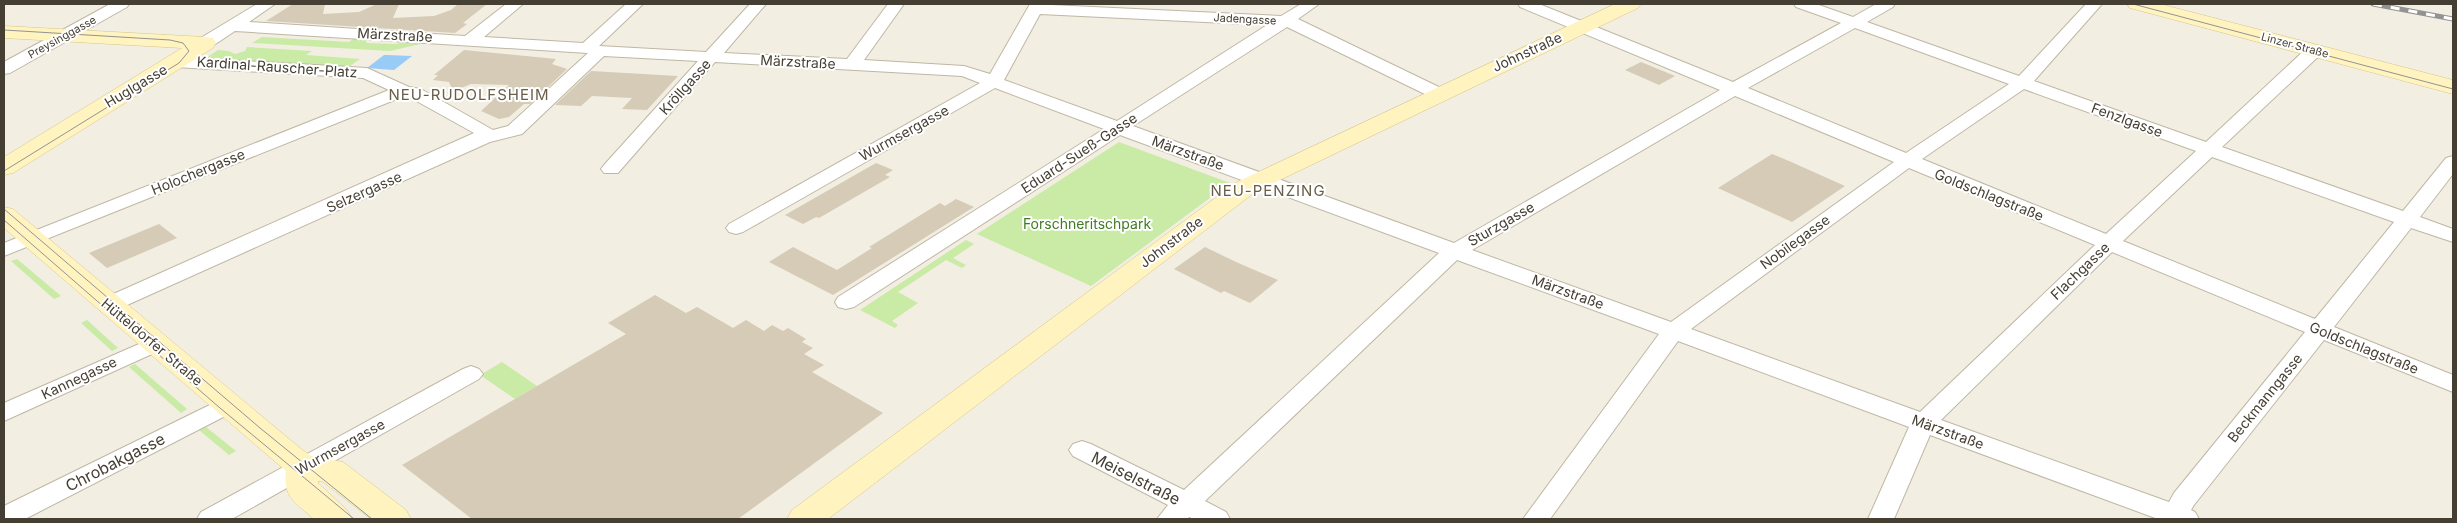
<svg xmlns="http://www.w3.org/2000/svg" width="2457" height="523" font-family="Inter,sans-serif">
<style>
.green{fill:#c9eba6}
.water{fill:#98cbf6}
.building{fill:#d5cbb6}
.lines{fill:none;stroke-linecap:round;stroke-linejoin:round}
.street-casing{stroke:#bfb7a4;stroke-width:2}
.secondary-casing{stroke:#d7c78d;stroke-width:1}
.street{fill:#fff;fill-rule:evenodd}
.secondary{fill:#fff3c0;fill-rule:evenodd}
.tram{stroke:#939393;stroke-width:1}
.rail-casing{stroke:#939393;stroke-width:5}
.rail{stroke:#fff;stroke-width:3;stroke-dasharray:9;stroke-linecap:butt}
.labels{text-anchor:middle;stroke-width:4;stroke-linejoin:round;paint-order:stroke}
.far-street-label{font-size:11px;fill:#453e32;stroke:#fff}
.street-label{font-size:14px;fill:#453e32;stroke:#fff}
.park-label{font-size:14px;fill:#3f7b21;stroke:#fff}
.neighbourhood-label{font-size:15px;letter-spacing:1px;fill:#685d48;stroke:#fff}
.near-street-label{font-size:16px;fill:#453e32;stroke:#fff}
</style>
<rect width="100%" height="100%" fill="#f3eee2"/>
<!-- green -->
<g class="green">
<path d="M358 35H362L367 43 395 44 423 39 425 43 390 51 252 43 262 37 349 42Z"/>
<path d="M247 47 312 51 306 55 360 59 347 68 203 60 218 50 229 51 235 54 245 51Z"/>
<path d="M1119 142 1230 183 1091 286 977 234Z"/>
<path d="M966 240 974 244 953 258 966 265 962 268 946 260 898 292 918 303 892 321 898 325 895 328 860 310Z"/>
<path d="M17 259 61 296 54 299 11 261Z"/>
<path d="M87 320 118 348 112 351 81 323Z"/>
<path d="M502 362 537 386 515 399 480 375Z"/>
<path d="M135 364 187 409 181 413 129 367Z"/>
<path d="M206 427 236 451 229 455 199 430Z"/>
</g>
<!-- water -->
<path class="water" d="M384 55H386L412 56 394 70 367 68Z"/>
<!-- building -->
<g class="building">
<path d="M293 4H325L323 14 359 12 377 4H399L393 18 434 16 451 10 458 4H487L463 23 467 24 455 33 266 21Z"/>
<path d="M464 50 556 59 552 64 567 69 530 104H524L509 117 499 119 481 111 509 85 471 84 453 91 449 82 433 80 438 75H434Z"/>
<path d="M1641 62 1675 76 1659 85 1625 70Z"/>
<path d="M591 71 678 76 647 110 622 109 632 98 592 96 581 106 555 105Z"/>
<path d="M1772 154 1789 161 1845 186 1792 222 1718 188Z"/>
<path d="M876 163 893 170 885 175 890 177 819 218 816 217 803 224 785 215Z"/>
<path d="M956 199 974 207 833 295 769 262 793 247 837 270 872 248 869 247 940 203 945 206Z"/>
<path d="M159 224 177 238 107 268 89 253Z"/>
<path d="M1205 247 1236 262 1278 280 1250 303 1224 291 1221 293 1174 269Z"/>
<path d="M655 295 686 313 697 307 733 328 746 320 764 331 772 325 783 331 788 328 806 339 802 342 813 348 804 354 824 365 812 372 883 413 738 519H472L402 465 626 334 608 323Z"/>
</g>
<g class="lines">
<!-- street casing -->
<g class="street-casing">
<g id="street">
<path d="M110 4H129L127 7 10 73 4 74V62Z"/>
<path d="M257 4H275L249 22 465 36 506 4H523L484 37 583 43 626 4H643L599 46 706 52 750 4H766L724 53 847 59 888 4H904L864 60 964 66 990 74 1030 4 1281 16 1301 4H1319L1298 19 1445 90 1448 94 1445 98H1433L1287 27 1133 126 1454 243 1720 90 1520 7 1518 4H1539L1733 82 1841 23 1796 7 1794 4H1816L1853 17 1876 4H1895L1893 7 1867 22 2019 76 2086 4H2102L2034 81 2206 142 2309 46H2321L2323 50 2321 54 2222 147 2403 211 2446 158 2453 156V174L2420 217 2453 229V242L2411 228 2334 327 2453 375V392L2324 340 2194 505 2191 510 2195 512 2199 519H2158L1930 435 1894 519H1868L1909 427 1678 341 1550 519H1523L1659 334 1457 260 1205 501 1226 512 1230 519H1194L1189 517 1187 519H1157L1168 505 1073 456 1069 450 1073 444 1082 441 1091 444 1184 490 1439 253 1120 135 854 307 846 309 838 307 835 302 838 297 1104 129 995 88 743 232 736 234 729 232 726 228 729 224 980 83 962 76 715 62 618 173H604L601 169 604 165 698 61 604 56 522 134 490 142 116 310 108 312 100 310 97 305 100 300 474 133 411 98 402 97 4 256V243L389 90 363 78 175 67 169 66 167 62 169 58 175 57 367 68 409 87 421 89 493 130 508 126 588 53 235 31 211 47H199L197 43 199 39ZM1040 14 1267 25 1117 121 1004 80ZM1855 28 2009 84 1906 153 1748 88ZM2024 89 2196 151 2106 234 1922 159ZM1735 96 1894 162 1671 322 1472 250ZM2212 157 2394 222 2315 319 2123 241ZM1909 168 2095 245 1920 412 1691 329ZM2112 252 2305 332 2174 493 2169 502 1941 420Z"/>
<path d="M155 337 163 339 167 344 163 349 4 421V403Z"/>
<path d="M471 366 479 369 483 374 479 379 232 519H197L201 512 463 369Z"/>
<path d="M226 397 235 399 238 405 235 411 25 519H4V506Z"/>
</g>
</g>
<!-- secondary casing -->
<g class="secondary-casing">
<g id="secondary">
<path d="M1615 4H1641L1638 8 1255 192 828 519H787L792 510 1237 182Z"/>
<path d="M2127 4H2160L2453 80V94L2130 8Z"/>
<path d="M4 26 205 37 213 38 216 43 213 48 13 173 4 175V157L182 48 4 38Z"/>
<path d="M4 207 13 209 300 448 311 456 343 462 406 510 411 519H371L322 481H318V483L347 510 352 519H314C295 502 283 498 286 471L4 228Z"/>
</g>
</g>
<!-- street -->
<use href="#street" class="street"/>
<!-- secondary -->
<use href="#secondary" class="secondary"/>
<!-- tram -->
<g class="tram">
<path d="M2133 4 2453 89"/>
<path d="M4 30 170 40 183 43 189 51 179 63 4 171"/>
<path d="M4 209 260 428 372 519"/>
<path d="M4 220 220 408 354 519"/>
</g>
<!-- rail casing -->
<g class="rail-casing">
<path id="rail" d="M2373 4 2453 19"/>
</g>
<!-- rail -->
<use href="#rail" class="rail"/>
</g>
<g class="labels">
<!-- far-street labels -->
<g class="far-street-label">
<text transform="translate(1245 19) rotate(3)" y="4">Jadengasse</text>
<text transform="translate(62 37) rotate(-29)" y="4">Preysinggasse</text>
<text transform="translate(2295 45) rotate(15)" y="4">Linzer Straße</text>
</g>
<!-- street labels -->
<g class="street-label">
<text transform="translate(395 35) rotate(3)" y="5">Märzstraße</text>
<text transform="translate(1527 52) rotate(-25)" y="5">Johnstraße</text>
<text transform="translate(798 62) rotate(3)" y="5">Märzstraße</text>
<text transform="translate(277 67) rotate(4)" y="5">Kardinal-Rauscher-Platz</text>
<text transform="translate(136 86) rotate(-31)" y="5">Huglgasse</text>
<text transform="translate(685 87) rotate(-48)" y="5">Kröllgasse</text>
<text transform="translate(2127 120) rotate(20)" y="5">Fenzlgasse</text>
<text transform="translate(904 133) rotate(-29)" y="5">Wurmsergasse</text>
<text transform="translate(1079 153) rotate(-33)" y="5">Eduard-Sueß-Gasse</text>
<text transform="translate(1188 153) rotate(20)" y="5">Märzstraße</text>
<text transform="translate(198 172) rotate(-22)" y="5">Holochergasse</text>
<text transform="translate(364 192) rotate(-24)" y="5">Selzergasse</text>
<text transform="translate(1989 195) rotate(22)" y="5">Goldschlagstraße</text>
<text transform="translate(1501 224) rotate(-30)" y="5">Sturzgasse</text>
<text transform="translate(1171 242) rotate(-37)" y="5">Johnstraße</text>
<text transform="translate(1795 242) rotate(-36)" y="5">Nobilegasse</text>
<text transform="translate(2080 271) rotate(-44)" y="5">Flachgasse</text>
<text transform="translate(1568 292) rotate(20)" y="5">Märzstraße</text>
<text transform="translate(152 342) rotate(40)" y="5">Hütteldorfer Straße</text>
<text transform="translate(2364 348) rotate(22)" y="5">Goldschlagstraße</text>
<text transform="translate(79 378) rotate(-25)" y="5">Kannegasse</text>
<text transform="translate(2265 398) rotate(-51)" y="5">Beckmanngasse</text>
<text transform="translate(1948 432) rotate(20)" y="5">Märzstraße</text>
<text transform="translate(340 447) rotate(-29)" y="5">Wurmsergasse</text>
</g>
<!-- park labels -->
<g class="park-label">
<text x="1087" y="229">Forschneritschpark</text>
</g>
<!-- neighbourhood labels -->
<g class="neighbourhood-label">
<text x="469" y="100">NEU-RUDOLFSHEIM</text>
<text x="1268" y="196">NEU-PENZING</text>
</g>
<!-- near-street labels -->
<g class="near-street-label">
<text transform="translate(115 462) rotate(-27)" y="6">Chrobakgasse</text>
<text transform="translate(1136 478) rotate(27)" y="6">Meiselstraße</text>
</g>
</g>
<!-- border -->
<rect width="2457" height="523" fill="none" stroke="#453e32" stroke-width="10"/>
</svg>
